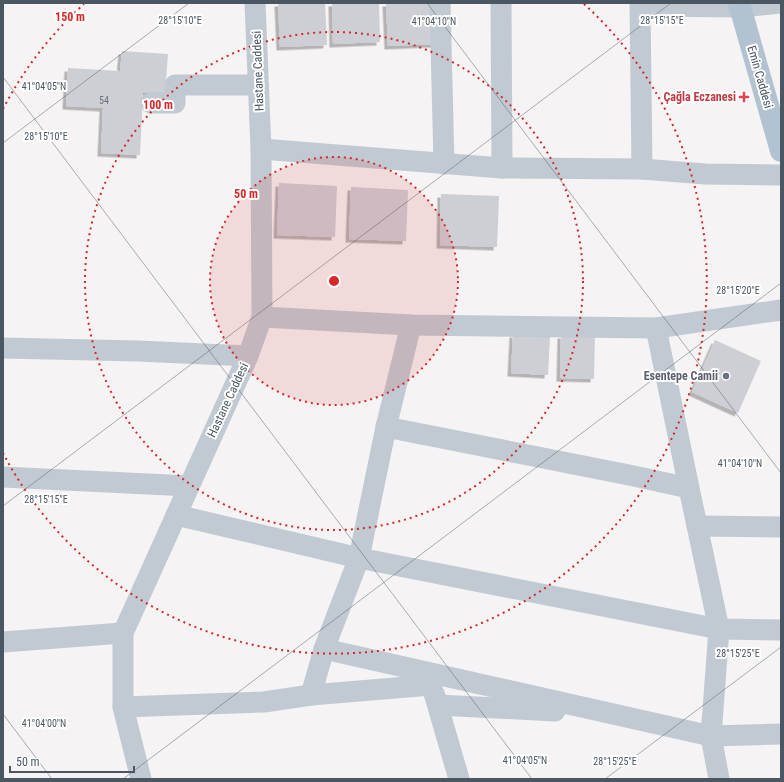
<svg xmlns="http://www.w3.org/2000/svg" width="784" height="782" font-family="'Roboto Condensed',sans-serif">
<style>
.building{fill:#cdcfd5;filter:url(#shadow)}
.lines{fill:none;stroke-linecap:round;stroke-linejoin:round}
.minor{stroke:#c1cad2;stroke-width:21}
.major{stroke:#b3c2d1;stroke-width:22}
.ticks{fill:none;stroke:#4a5661;stroke-width:1;stroke-opacity:0.45}
.ring{fill:none;stroke:#d62828;stroke-width:2;stroke-dasharray:2 4}
.health-dot{fill:#e0444e;stroke:#fff;stroke-width:1.5}
.worship-dot{fill:#6b7280;stroke:#fff;stroke-width:1.5}
.labels{text-anchor:middle;stroke-width:4;stroke-linejoin:round;paint-order:stroke}
.number-label{font-size:10px;fill:#6b747e}
.street-label{font-size:12px;fill:#4a5661;stroke:#fff}
.health-label{font-size:12px;font-weight:bold;fill:#be3a42;stroke:#fff;text-anchor:end}
.worship-label{font-size:12px;font-weight:bold;fill:#5b616d;stroke:#fff;text-anchor:end}
.ticks-label{font-size:10px;text-anchor:middle;fill:#4a5661;stroke:#fff;stroke-width:4;stroke-linejoin:round;paint-order:stroke}
.centre{fill:#d62828;stroke:#fff;stroke-width:2}
.ring-label{font-size:12px;text-anchor:middle;font-weight:bold;fill:#d62828;stroke:#fff;stroke-width:4;stroke-linejoin:round;paint-order:stroke}
</style>
<defs>
<filter id="shadow"><feDropShadow dx="-3.5" dy="3.5" stdDeviation="0" flood-color="#0004"/></filter>
</defs>
<rect width="100%" height="100%" fill="#f5f3f3"/>
<!-- building -->
<g class="building">
<path d="M278 3H325L327 45 280 47Z"/>
<path d="M332 3H379L380 42 333 44Z"/>
<path d="M386 3H433L435 44 388 46Z"/>
<path d="M122 51 168 54 165 93 143 92 140 155 101 153 103 108 66 106 68 68 120 71Z"/>
<path d="M279 183 337 186 335 237 277 235Z"/>
<path d="M351 187 408 190 406 241 349 239Z"/>
<path d="M441 194 499 196 497 247 440 245Z"/>
<path d="M513 334 550 336 548 375 511 373Z"/>
<path d="M561 335 595 336 594 379 560 378Z"/>
<path d="M715 340 761 361 738 413 692 392Z"/>
</g>
<g class="lines">
<!-- minor -->
<g class="minor">
<path d="M440 3 444 164"/>
<path d="M501 3 502 168"/>
<path d="M640 3 642 169"/>
<path d="M641 6 741 7 780 3"/>
<path d="M151 103H175V85H258"/>
<path d="M261 149 502 168 642 169 705 174 781 175"/>
<path d="M262 317 411 325 656 328 781 310"/>
<path d="M656 328 689 488 719 629 711 736 719 779"/>
<path d="M3 348 138 351 248 356"/>
<path d="M386 427 629 475 689 488"/>
<path d="M3 477 189 486"/>
<path d="M176 515 359 558 719 629 781 630"/>
<path d="M697 526 781 527"/>
<path d="M3 642 123 633"/>
<path d="M324 649 711 736 781 734"/>
<path d="M434 693 459 779"/>
<path d="M311 695 324 649 359 558 386 427 411 325"/>
<path d="M438 705 555 711"/>
<path d="M123 707 264 702 311 695 431 685"/>
<path d="M141 779 123 707V633L248 356 262 317 261 149 255 3"/>
</g>
<!-- major -->
<path class="major" d="M739 3 781 151"/>
</g>
<!-- ticks -->
<path class="ticks" d="M427 3 781 473M3 77 532 779M3 143 189 3M3 506 671 3M3 714 52 779M123 779 781 283M605 779 781 647"/>
<!-- distance rings -->
<circle cx="334" cy="281" r="124" fill="#d62828" fill-opacity=".12"/>
<g class="ring">
<circle cx="334" cy="281" r="124"/>
<circle cx="334" cy="281" r="249"/>
<path d="M3 109A373 373 0 0 1 84 4M584 4A373 373 0 1 1 3 453"/>
</g>
<!-- markers -->
<path class="health-dot" d="M742 91h4v4h4v4h-4v4h-4v-4h-4v-4h4z"/>
<circle class="worship-dot" cx="726" cy="376" r="4"/>
<g class="labels">
<!-- number labels -->
<g class="number-label">
<text x="104" y="104">54</text>
</g>
<!-- street labels -->
<g class="street-label">
<text transform="translate(258 71) rotate(-92)" y="4">Hastane Caddesi</text>
<text transform="translate(760 77) rotate(74)" y="4">Emin Caddesi</text>
<text transform="translate(228 400) rotate(-65)" y="4">Hastane Caddesi</text>
</g>
<!-- health labels -->
<g class="health-label">
<text x="736" y="101">Çağla Eczanesi</text>
</g>
<!-- worship labels -->
<g class="worship-label">
<text x="718" y="380">Esentepe Camii</text>
</g>
</g>
<g class="ticks-label">
<text x="180" y="24">28°15'10"E</text>
<text x="662" y="24">28°15'15"E</text>
<text x="434" y="25">41°04'10"N</text>
<text x="44" y="90">41°04'05"N</text>
<text x="46" y="140">28°15'10"E</text>
<text x="738" y="294">28°15'20"E</text>
<text x="740" y="467">41°04'10"N</text>
<text x="46" y="503">28°15'15"E</text>
<text x="738" y="657">28°15'25"E</text>
<text x="44" y="727">41°04'00"N</text>
<text x="525" y="764">41°04'05"N</text>
<text x="615" y="765">28°15'25"E</text>
</g>
<circle cx="334" cy="281" r="6" class="centre"/>
<g class="ring-label">
<text x="70" y="21">150 m</text>
<text x="158" y="109">100 m</text>
<text x="246" y="198">50 m</text>
</g>
<!-- border -->
<rect width="784" height="782" fill="none" stroke="#4a5661" stroke-width="8"/>
<!-- scale -->
<path d="M10 766v6h124v-6" fill="none" stroke="#4a5661" stroke-width="2"/>
<text x="16" y="766" font-size="12" fill="#4a5661" stroke="#ffffff" stroke-width="3" paint-order="stroke">50 m</text>
</svg>
